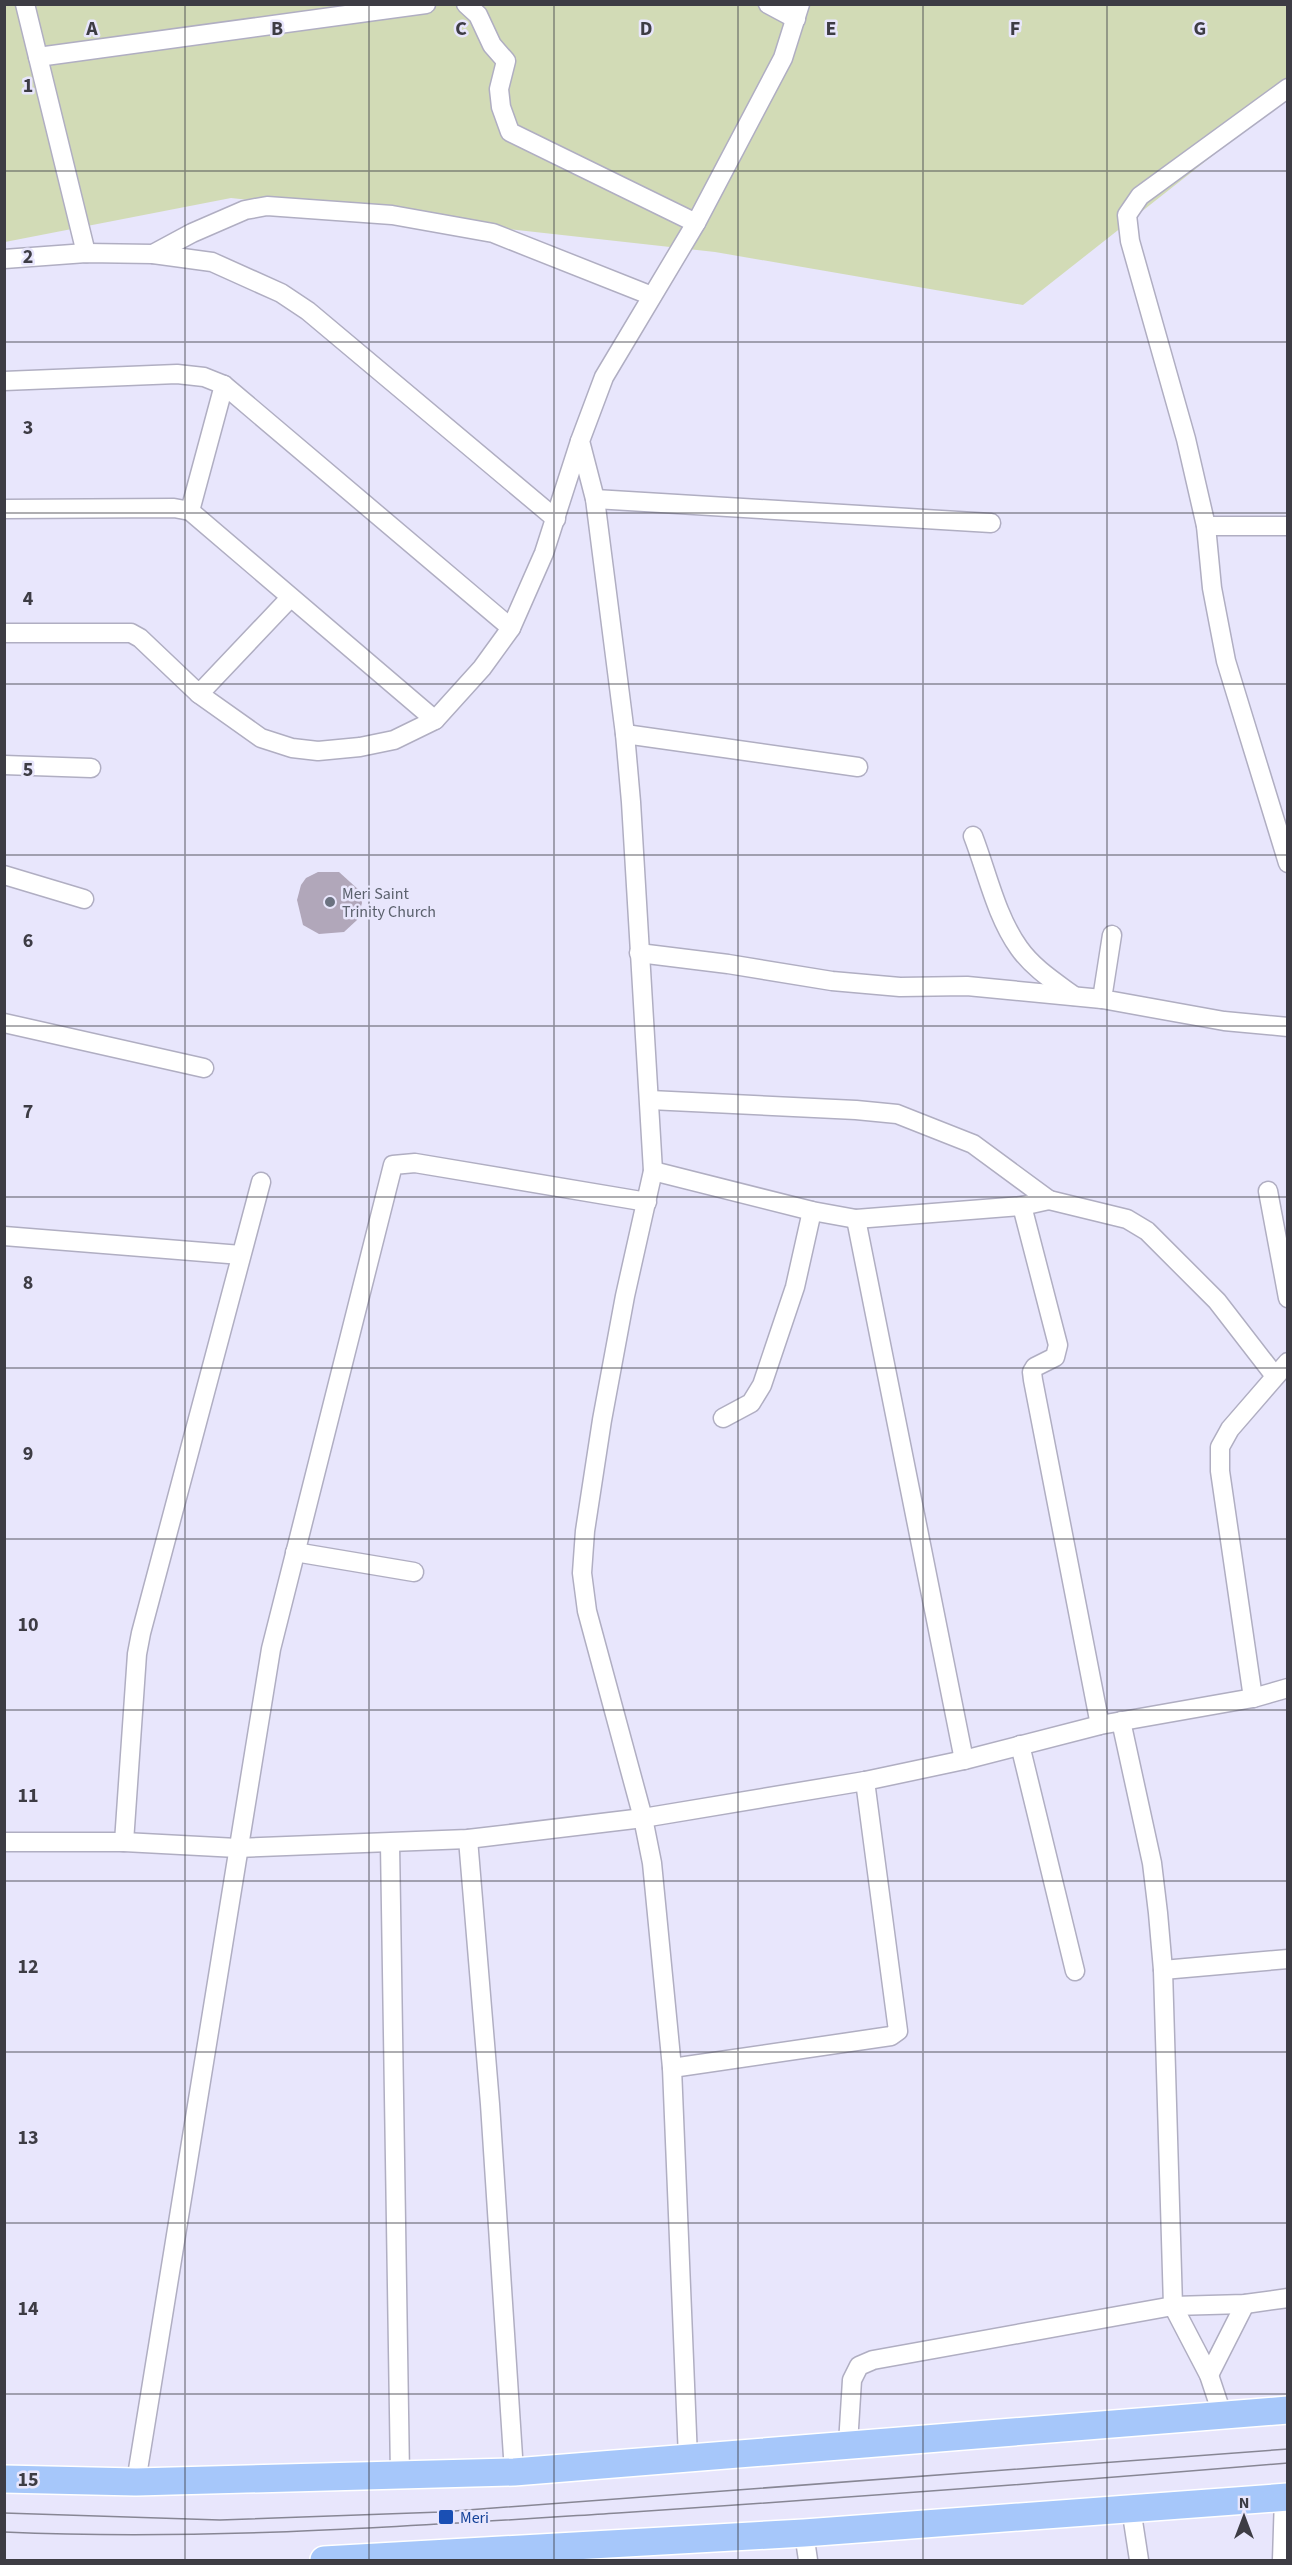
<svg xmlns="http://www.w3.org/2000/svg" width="1292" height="2565" font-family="'Source Sans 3',sans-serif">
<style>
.green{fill:#d2dbb6}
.building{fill:#b1a7ba}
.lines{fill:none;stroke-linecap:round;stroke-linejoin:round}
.minor-casing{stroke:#b0aec2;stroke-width:21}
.primary-casing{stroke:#fff;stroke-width:30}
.minor{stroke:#fff;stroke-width:18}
.primary{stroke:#a6c7fa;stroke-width:27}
.tram{stroke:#878694;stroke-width:1.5}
.grid{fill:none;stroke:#3d3c44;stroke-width:1.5;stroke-opacity:0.55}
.worship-dot{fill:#6b7280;stroke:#e8e6fc;stroke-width:2}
.transit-dot{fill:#1a4fb4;stroke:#e8e6fc;stroke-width:2}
.labels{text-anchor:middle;stroke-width:5;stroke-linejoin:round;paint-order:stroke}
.worship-label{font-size:16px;fill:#5b616d;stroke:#e8e6fc;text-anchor:start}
.transit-label{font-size:16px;fill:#164399;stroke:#e8e6fc;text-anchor:start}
.grid-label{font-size:20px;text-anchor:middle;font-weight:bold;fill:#3d3c44;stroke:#e8e6fc;stroke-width:5;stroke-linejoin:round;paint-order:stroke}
</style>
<rect width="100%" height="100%" fill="#e8e6fc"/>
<!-- green -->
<path class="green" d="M5 5H1287V97L1023 305 715 252 231 198 5 242Z"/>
<!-- building -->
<path class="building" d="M318 872H339L360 891 362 903 357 920 344 932 319 934 303 925 297 900 301 885 306 878Z"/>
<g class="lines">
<!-- minor casing -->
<g class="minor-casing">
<g id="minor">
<path d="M25 4 86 253"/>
<path d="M466 4 478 15 492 45 506 61 499 89 501 107 510 132 696 223"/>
<path d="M768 4 796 19"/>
<path d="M38 57 426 4"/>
<path d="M1288 88 1140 196 1127 215 1130 241 1186 439 1206 526 1212 588 1226 661 1288 863"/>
<path d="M153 254 212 262 281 293 308 311 556 519"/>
<path d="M4 259 86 253 153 254 192 233 245 210 267 206 392 215 493 233 652 296"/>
<path d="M4 381 177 374 204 377 224 385 511 628"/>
<path d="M595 499 991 523"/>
<path d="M4 509 174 508 190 511 435 720"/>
<path d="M190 511 224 385"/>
<path d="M1206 526H1288"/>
<path d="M4 633H131L140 638 199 694 290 598"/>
<path d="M199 694 261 738 292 748 318 751 360 747 394 740 435 720 482 668 511 628 544 553 580 441"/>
<path d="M625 734 858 767"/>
<path d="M4 765 91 768"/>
<path d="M973 836C987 872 996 916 1019 948 1033 968 1055 982 1074 996"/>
<path d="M4 875 84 899"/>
<path d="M1112 935 1102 999 1224 1021 1288 1027"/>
<path d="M639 953 728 964 832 981 900 987 967 986 1102 999"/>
<path d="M4 1023 204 1068"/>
<path d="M650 1100 856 1110 897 1114 973 1144 1049 1200 1022 1206 856 1219 812 1211 653 1171"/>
<path d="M1268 1191 1288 1298"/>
<path d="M1049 1200 1127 1219 1147 1231 1217 1301 1275 1376"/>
<path d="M1022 1206 1058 1345 1055 1357 1035 1367 1032 1372 1033 1380 1100 1725"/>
<path d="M856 1219 964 1760"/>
<path d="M4 1236 241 1255"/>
<path d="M723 1418 751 1403 762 1385 795 1287 812 1211"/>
<path d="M295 1552 414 1572"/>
<path d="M1253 1698 1220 1471V1447L1230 1429 1288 1362"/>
<path d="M1121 1721 1152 1863 1158 1913 1163 1970 1173 2306 1209 2375 1222 2414"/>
<path d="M1020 1745 1075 1971"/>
<path d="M468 1839 490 2104 514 2472"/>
<path d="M4 1842H124L237 1848 468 1839 643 1818 865 1781 964 1760 1100 1725 1253 1698 1288 1688"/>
<path d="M124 1842 137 1654 141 1633 261 1182"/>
<path d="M390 1844 400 2475"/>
<path d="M1163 1970 1288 1959"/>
<path d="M672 2068 891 2036 898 2031 865 1781"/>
<path d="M1209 2375 1245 2304"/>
<path d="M848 2444 852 2380 859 2366 873 2360 1173 2306 1245 2304 1288 2298"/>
<path d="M688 2458 672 2068 652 1863 643 1818 587 1611 582 1573 585 1531 602 1420 625 1296 653 1171 631 802 625 734 595 499 580 441 604 377 696 223 783 58 800 4"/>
<path d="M136 2482 271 1649 393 1165 415 1163 647 1202"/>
<path d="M1131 2508 1139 2560"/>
<path d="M804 2533 808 2560"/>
<path d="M1282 2560 1284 2497"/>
</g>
</g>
<!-- primary casing -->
<g class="primary-casing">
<g id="primary">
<path d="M4 2479 136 2482 514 2472 1288 2410"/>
<path d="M324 2560 804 2533 1288 2497"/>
</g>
</g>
<!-- minor -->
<use href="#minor" class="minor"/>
<!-- primary -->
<use href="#primary" class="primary"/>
<!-- tram -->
<g class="tram">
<path d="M4 2513 220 2520 441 2512 1288 2449"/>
<path d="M4 2532C209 2541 413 2526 618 2513 841 2498 1064 2482 1288 2463"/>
</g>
</g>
<!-- grid -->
<path class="grid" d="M185 4V2560M369 4V2560M554 4V2560M738 4V2560M923 4V2560M1107 4V2560M4 171H1288M4 342H1288M4 513H1288M4 684H1288M4 855H1288M4 1026H1288M4 1197H1288M4 1368H1288M4 1539H1288M4 1710H1288M4 1881H1288M4 2052H1288M4 2223H1288M4 2394H1288"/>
<!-- markers -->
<circle class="worship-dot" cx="330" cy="902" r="6"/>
<rect class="transit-dot" x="438" y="2509" width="16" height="16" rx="3"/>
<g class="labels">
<!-- worship labels -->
<g class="worship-label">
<text x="342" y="899">Meri Saint<tspan x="342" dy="18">Trinity Church</tspan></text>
</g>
<!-- transit labels -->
<g class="transit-label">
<text x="460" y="2523">Meri</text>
</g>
</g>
<g class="grid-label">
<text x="92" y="35">A</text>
<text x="277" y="35">B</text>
<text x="461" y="35">C</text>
<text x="646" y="35">D</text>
<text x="831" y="35">E</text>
<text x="1015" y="35">F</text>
<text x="1200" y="35">G</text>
<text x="28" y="92">1</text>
<text x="28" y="263">2</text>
<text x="28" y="434">3</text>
<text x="28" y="605">4</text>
<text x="28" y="776">5</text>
<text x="28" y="947">6</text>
<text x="28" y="1118">7</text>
<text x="28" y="1289">8</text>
<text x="28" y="1460">9</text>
<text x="28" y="1631">10</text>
<text x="28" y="1802">11</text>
<text x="28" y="1973">12</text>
<text x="28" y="2144">13</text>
<text x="28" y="2315">14</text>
<text x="28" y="2486">15</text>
</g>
<!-- border -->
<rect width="1292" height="2565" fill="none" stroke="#3d3c44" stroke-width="12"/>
<!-- north arrow -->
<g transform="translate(1244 2517)" stroke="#e8e6fc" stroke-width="4.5" paint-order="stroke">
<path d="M0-4.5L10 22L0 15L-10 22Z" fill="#3d3c44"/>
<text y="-9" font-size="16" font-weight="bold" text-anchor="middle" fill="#3d3c44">N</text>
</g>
</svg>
